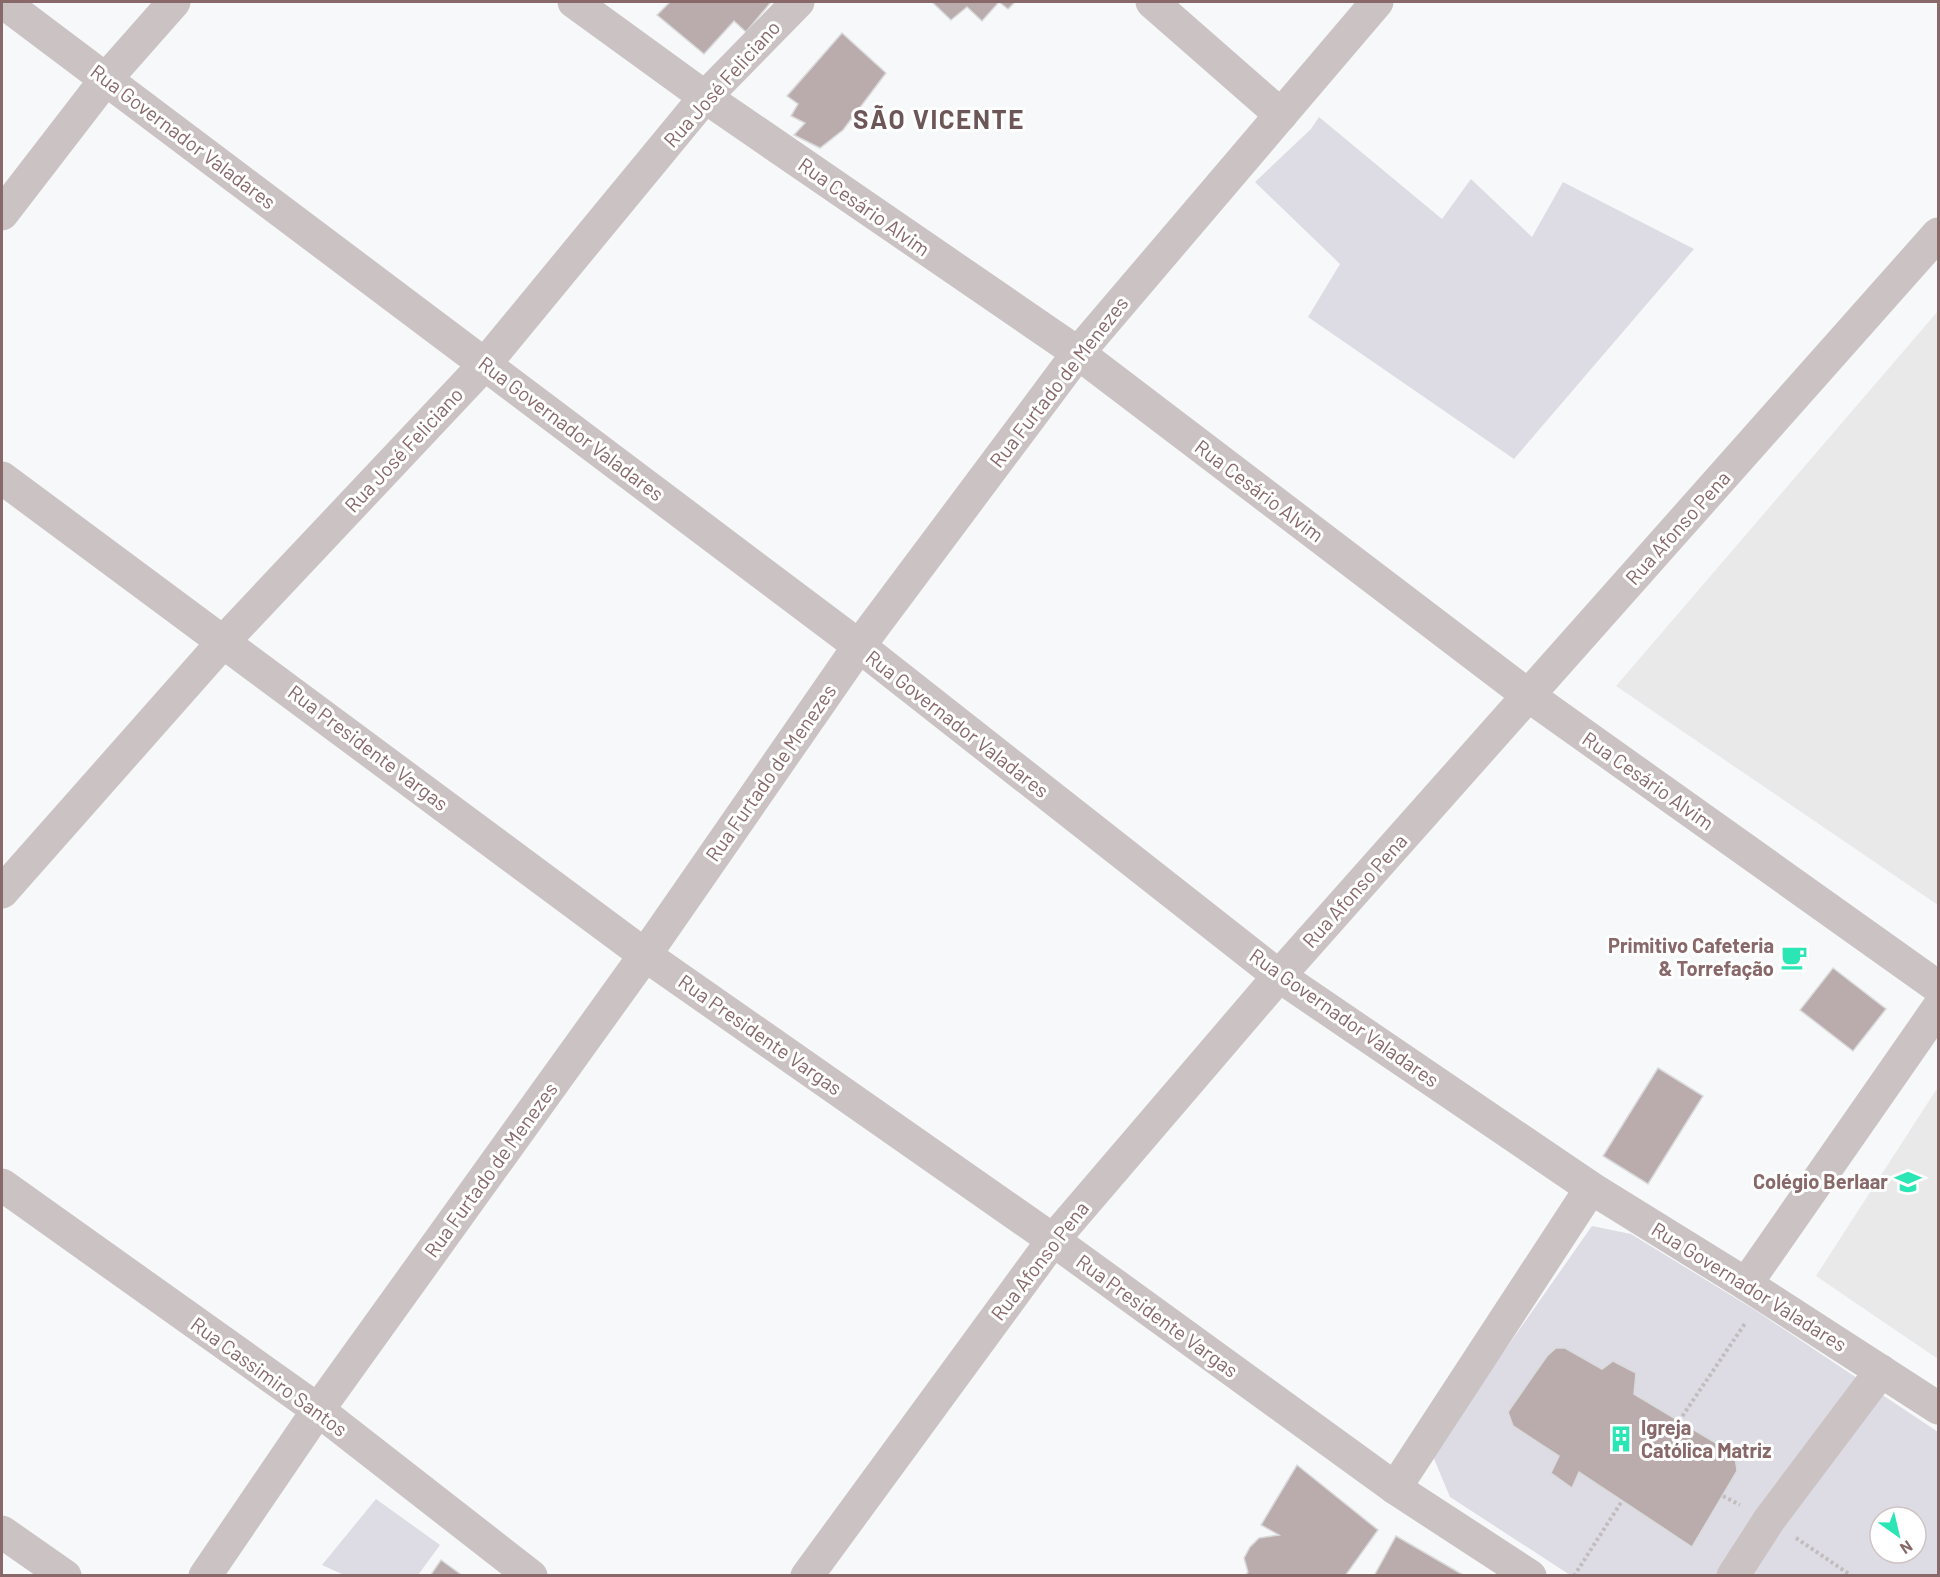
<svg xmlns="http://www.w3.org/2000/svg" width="1940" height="1577" font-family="Barlow,sans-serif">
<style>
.built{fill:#eae9ea}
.green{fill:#dddce5;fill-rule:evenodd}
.building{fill:#baabac;stroke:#d9dadb;stroke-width:1.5}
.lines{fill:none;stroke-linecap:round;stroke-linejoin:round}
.path{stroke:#c2bcbd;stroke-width:4;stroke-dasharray:3 3;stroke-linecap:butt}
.minor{stroke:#cbc2c3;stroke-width:33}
.labels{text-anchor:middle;stroke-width:6;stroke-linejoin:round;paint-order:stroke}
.street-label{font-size:20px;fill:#886869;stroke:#fff}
.poi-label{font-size:20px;font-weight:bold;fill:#886869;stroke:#fff;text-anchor:end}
.district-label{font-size:26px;font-weight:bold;letter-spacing:1.5px;fill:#6d5657;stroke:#fff}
</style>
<rect width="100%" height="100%" fill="#f6f8f9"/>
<!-- built -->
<g class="built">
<path d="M1938 311V905L1616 686Z"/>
<path d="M1938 1087V1359L1816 1276Z"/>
</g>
<!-- green -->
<g class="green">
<path d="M1319 117 1442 219 1471 179 1532 237 1563 182 1694 249 1514 459 1308 317 1340 264 1255 182 1311 129Z"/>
<path d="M1592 1226 1631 1234 1755 1310 1938 1432V1575H1570L1450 1497 1432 1454ZM1880 1517H1916V1553H1880Z"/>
<path d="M376 1499 440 1545 418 1575H344L322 1565Z"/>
</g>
<!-- building -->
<g class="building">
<path d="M670 2H771L746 32 734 21 704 54 657 15Z"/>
<path d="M932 2H1015L1008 9 999 2 982 21 967 7 951 20Z"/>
<path d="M842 33 886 73 843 130 820 148 794 135 805 123 791 116 798 104 787 96Z"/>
<path d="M1833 968 1886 1009 1853 1051 1800 1010Z"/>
<path d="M1658 1068 1703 1096 1648 1184 1603 1156Z"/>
<path d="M1556 1348H1565L1602 1369 1613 1361 1636 1373 1634 1394 1731 1452 1735 1456 1737 1471 1692 1547 1579 1472 1572 1488 1551 1473 1559 1456 1513 1426 1508 1412 1547 1356Z"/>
<path d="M1297 1465 1378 1530 1345 1576H1245L1248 1572 1244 1558 1250 1547 1259 1538 1279 1535 1261 1525Z"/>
<path d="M1396 1536 1465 1576H1374Z"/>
<path d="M441 1560 463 1576H430Z"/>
</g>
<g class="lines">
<!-- path -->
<g class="path">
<path d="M1679 1421 1746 1322"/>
<path d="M1723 1496 1740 1505"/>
<path d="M1796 1538 1852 1576"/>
<path d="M1574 1576 1622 1501"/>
</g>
<!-- minor -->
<g class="minor">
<path d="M3 2 859 646 1279 976 1591 1188 1746 1284 1938 1408"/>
<path d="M574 2 705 97 1078 353 1529 696 1938 987"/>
<path d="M1152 2 1281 115"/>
<path d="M2 214 106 79 174 2"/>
<path d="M2 478 645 955 1053 1240 1395 1488 1530 1576"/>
<path d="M2 892 224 641 485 364 705 97 798 2"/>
<path d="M2 1185 318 1410 531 1576"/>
<path d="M1746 1284 1938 1008"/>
<path d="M1395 1488 1591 1188"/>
<path d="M2 1532 65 1576"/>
<path d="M205 1576 318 1410 645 955 859 646 1078 353 1377 2"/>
<path d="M807 1576 1053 1240 1279 976 1938 234"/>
<path d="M1733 1576 1769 1520 1881 1371"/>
</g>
</g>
<!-- icons -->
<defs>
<g id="cafe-bare" transform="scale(2.07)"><path d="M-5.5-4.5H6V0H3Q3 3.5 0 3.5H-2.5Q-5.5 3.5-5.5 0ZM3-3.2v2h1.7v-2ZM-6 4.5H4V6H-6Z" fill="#2ae5b4" stroke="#fff" stroke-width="2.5" paint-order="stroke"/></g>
<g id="school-bare" transform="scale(2.07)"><path d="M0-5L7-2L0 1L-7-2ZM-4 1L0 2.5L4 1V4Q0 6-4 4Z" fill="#2ae5b4" stroke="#fff" stroke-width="2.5" paint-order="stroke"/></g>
<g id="building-bare" transform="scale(2.07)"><path d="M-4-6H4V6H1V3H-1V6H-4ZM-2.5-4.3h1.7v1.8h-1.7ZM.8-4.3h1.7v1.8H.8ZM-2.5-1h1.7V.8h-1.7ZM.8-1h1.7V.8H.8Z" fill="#2ae5b4" stroke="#fff" stroke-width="2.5" paint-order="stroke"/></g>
</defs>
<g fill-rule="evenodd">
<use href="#cafe-bare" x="1794" y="957"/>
<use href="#school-bare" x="1908" y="1182"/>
<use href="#building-bare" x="1621" y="1439"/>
</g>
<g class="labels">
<!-- street labels -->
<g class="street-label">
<text transform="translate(722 84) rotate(-48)" y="7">Rua José Feliciano</text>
<text transform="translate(183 137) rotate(37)" y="7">Rua Governador Valadares</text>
<text transform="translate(864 207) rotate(35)" y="7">Rua Cesário Alvim</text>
<text transform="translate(1059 382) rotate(-52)" y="7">Rua Furtado de Menezes</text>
<text transform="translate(571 429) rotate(37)" y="7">Rua Governador Valadares</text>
<text transform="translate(404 450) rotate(-47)" y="7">Rua José Feliciano</text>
<text transform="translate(1259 491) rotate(37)" y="7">Rua Cesário Alvim</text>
<text transform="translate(1678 528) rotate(-48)" y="7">Rua Afonso Pena</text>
<text transform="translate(957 724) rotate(38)" y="7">Rua Governador Valadares</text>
<text transform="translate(368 748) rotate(37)" y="7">Rua Presidente Vargas</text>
<text transform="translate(771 773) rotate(-55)" y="7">Rua Furtado de Menezes</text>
<text transform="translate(1648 781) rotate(35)" y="7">Rua Cesário Alvim</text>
<text transform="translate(1355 891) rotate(-48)" y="7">Rua Afonso Pena</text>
<text transform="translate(1344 1018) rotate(35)" y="7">Rua Governador Valadares</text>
<text transform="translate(760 1035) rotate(35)" y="7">Rua Presidente Vargas</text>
<text transform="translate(491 1170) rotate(-54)" y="7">Rua Furtado de Menezes</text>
<text transform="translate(1040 1261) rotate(-52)" y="7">Rua Afonso Pena</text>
<text transform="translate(1749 1287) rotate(32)" y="7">Rua Governador Valadares</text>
<text transform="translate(1157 1316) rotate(36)" y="7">Rua Presidente Vargas</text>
<text transform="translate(269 1377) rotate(36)" y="7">Rua Cassimiro Santos</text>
</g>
<!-- poi labels -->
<g class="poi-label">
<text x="1774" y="953">Primitivo Cafeteria<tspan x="1774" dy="23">&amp; Torrefação</tspan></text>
<text x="1888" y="1189">Colégio Berlaar</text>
<text x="1641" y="1435" text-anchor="start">Igreja<tspan x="1641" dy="23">Católica Matriz</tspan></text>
</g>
<!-- district labels -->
<g class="district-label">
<text x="939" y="129">SÃO VICENTE</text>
</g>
</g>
<!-- border -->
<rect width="1940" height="1577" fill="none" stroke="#886869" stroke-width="6"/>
<!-- north arrow -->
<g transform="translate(1898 1535) rotate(146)"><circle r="28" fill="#ffffff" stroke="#cfc3c3" stroke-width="1.5"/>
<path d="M0-4.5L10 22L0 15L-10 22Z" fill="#2ae5b4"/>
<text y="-9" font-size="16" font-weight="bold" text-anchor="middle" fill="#886869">N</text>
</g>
</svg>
